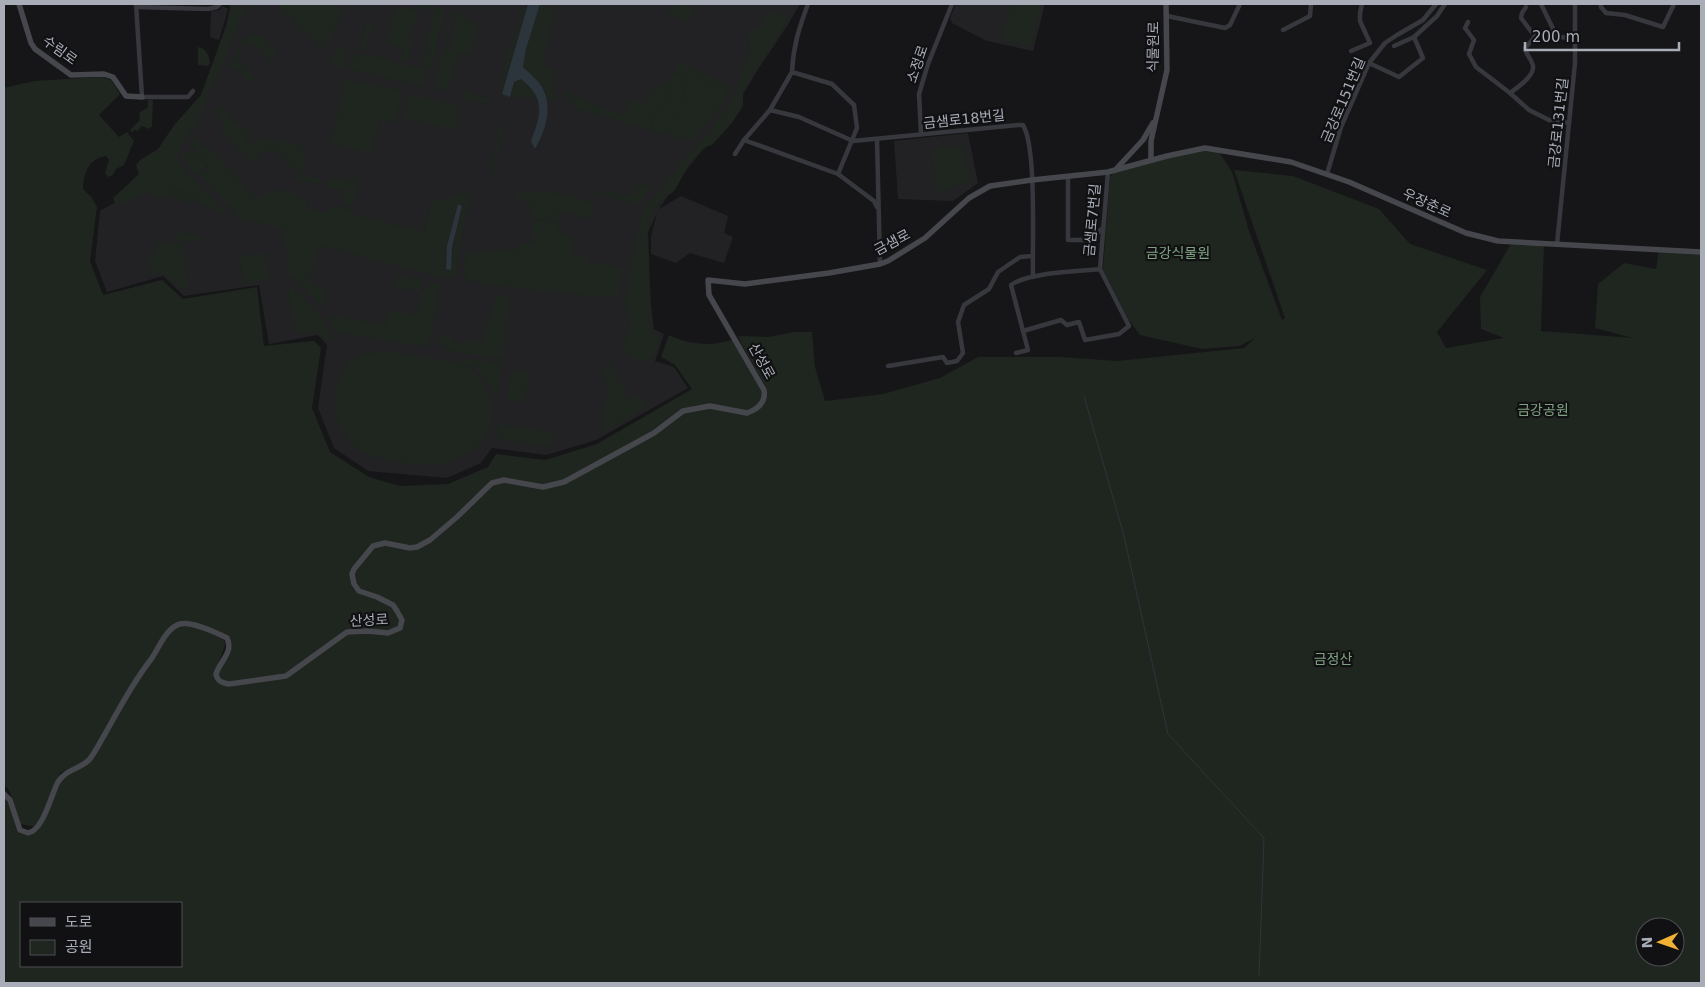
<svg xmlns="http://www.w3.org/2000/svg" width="1705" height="987" font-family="'DejaVu Sans','Noto Sans KR',sans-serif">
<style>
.built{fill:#222225}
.green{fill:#1e261f;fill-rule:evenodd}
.water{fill:#2c353c}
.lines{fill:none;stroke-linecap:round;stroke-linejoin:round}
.stream{stroke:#2c353c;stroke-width:1}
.minor{stroke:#37383d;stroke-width:4.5}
.secondary{stroke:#45474d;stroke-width:5.5}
.labels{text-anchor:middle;stroke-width:4.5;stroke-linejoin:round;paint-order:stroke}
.street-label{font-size:14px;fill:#a8adb8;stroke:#111113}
.park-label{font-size:14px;fill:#7fa381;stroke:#111113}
</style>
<rect width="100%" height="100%" fill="#161618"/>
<!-- built -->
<g class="built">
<path d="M233 4H800L789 23 757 71 732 113 680 178 659 209 681 196 728 216 724 233 733 237 724 263 690 253 676 263 651 254V236L657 213 648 232 651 305 654 329 664 334 655 361 674 367 688 388 596 440 546 455 492 448 481 463 447 478 368 471 334 448 318 408 327 345 318 335 269 344 259 285 184 296 163 276 107 292 95 261 100 211 152 181 202 96 229 26Z"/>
<path d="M956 4H1045L1033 51 987 41 952 23 950 18Z"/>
<path d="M222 6 228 9 219 40 210 37 211 11 220 10Z"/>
<path d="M968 133 978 183 953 201 898 199 894 141Z"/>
</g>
<!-- green -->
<g class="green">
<path d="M230 4 247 5 195 126C185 138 177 147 179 163L229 216 198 203 192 195 173 188 169 197 163 196 155 198 151 192 116 206 113 198 139 174 136 165 140 160 158 149 175 124 201 95 226 26 230 9Z"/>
<path d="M280 4H336L343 10 329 41 323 49 280 8Z"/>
<path d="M411 4H423L443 9 444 16 431 68 422 66 434 10Z"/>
<path d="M524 4H527L501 94 499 93 500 81Z"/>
<path d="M540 4H550L554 11C549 29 547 47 543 65L555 70 552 80 556 98 547 99 543 86 524 67 526 50Z"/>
<path d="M671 4H694L688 21 668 13Z"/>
<path d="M1011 4H1042L1031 47 1001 40Z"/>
<path d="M396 5 419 11 416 25 413 24 409 40 412 42 407 62 400 60 403 48 386 44Z"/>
<path d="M452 8 454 9 445 49 449 50 459 11 468 15 467 20 479 24 470 55 459 52 447 91 438 89 435 80Z"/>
<path d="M766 11 788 17 786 23 743 91V106L732 123 712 145 706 147 691 161 675 190 660 202 650 218 642 212 690 151 708 133 729 104 750 54 749 33 760 26Z"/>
<path d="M367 20 373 22 366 51 360 50Z"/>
<path d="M248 35 261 36 275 50V58L271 62 254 44 251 46 248 42 237 55 255 78 250 84 236 68 232 71 229 67 243 38Z"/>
<path d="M198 47C206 48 209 55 210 63L208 66 198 65Z"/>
<path d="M336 47 349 51 344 69 333 64 332 61Z"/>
<path d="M355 54 362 56 365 54 391 60V62L427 69 422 87 351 69Z"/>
<path d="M679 61 693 68 696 76 728 92C719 110 706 126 692 140L662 134 672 125 661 133 650 131 655 115 665 105 675 79 664 104 654 114 649 129 576 109 566 97 564 89 576 97 624 115 631 99 645 104 651 93 672 77 674 73 682 77 686 88 673 123 687 88 684 77 675 72Z"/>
<path d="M695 69 729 85 727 90 698 76Z"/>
<path d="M103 77 111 80 120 94 99 115 119 137 127 132 134 141 124 165 116 169 113 175 108 177 105 173 109 160 106 156C88 159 84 173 83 189L92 198 97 207 90 261 103 295 162 280 183 299 257 287 264 346 314 341 321 348 312 408 330 452 369 477 400 486 448 484 488 467 496 454 545 460 597 444 692 389 675 365 661 357 669 335C683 342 703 346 719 343 725 342 729 340 735 340L763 392 761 402 748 411 711 404 694 406 681 410 652 433 565 480 544 486 491 482C474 499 437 540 414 547 405 550 383 545 372 545 362 556 349 572 353 588L361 593 391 605 401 622 398 628 390 632 347 631 285 675 251 678 227 682 217 676C220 664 231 656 231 643L217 633 175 623 159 641 88 759 60 773 39 822 35 827 20 824 10 792 4 784V88L34 81Z"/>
<path d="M345 79 402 91 395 123 379 120 372 153 331 144Z"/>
<path d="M521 79 533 90 536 99 525 97H511L514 83Z"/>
<path d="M463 90 492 100 491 104 461 98Z"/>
<path d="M409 94 460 106 455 130 404 119Z"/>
<path d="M148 100H153L152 126 149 129 142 126 138 131 134 130 132 133 130 130 140 120 139 113 148 107Z"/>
<path d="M221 106 234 121 252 134 245 140 250 146 258 138 280 140 303 146 304 167 297 172 274 149 269 153 267 150 264 151 252 162 220 130 225 123 215 114Z"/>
<path d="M500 119 503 125 493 180 490 179Z"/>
<path d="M194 137 205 149 208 146 255 197H261L270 188 277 194 284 189 289 192 296 188V196L307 200 306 208 328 213 330 205 352 210V214L424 232 432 202 466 192 463 205 458 203 446 246 445 270 451 271 453 247 467 192 473 189 475 190 469 196 456 275 453 278 440 277 319 245 310 281 322 289 326 294 323 310 296 279 290 278 284 234 281 228 240 218 200 176 209 166 190 144Z"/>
<path d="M963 147 970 181 936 193 932 148Z"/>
<path d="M191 148 207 166 198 176 182 159Z"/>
<path d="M1217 149 1232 172 1249 231 1282 320 1285 318 1234 170 1293 176 1379 209 1410 244 1487 270 1437 332 1446 348 1504 338 1481 329 1480 297 1512 242 1544 244 1541 331 1633 338 1595 328 1598 284 1624 263 1656 269 1659 249 1701 253V983H4V797C12 806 14 822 20 833L28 836 37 832 62 780 89 762 140 676 167 636 177 627 191 626 212 633 226 642 214 677 219 683 285 677 346 634 365 631 390 634 401 629 399 611 357 587 354 572 373 547 384 544 413 549 430 543 492 484 504 482 543 488 594 469 681 413 710 407 749 415 764 405 767 389 742 345 738 336 769 337 794 332H812L815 367 825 401 883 394 940 378 978 357H1061L1117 361 1244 348 1255 338 1239 346 1202 349 1140 335 1129 320 1103 269 1110 177 1115 170 1166 156ZM21 903H181V966H21ZM1645 927H1675V957H1645Z"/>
<path d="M300 173 320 179 318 184 300 181 296 184 295 178Z"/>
<path d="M351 173 354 179 358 182 353 207 343 205 345 191 327 186 329 178 346 182Z"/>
<path d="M640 184 653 187 637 205 592 192 593 190 609 194 611 191 630 196Z"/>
<path d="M174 190 191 196 193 199 191 204 179 199 177 200 171 198Z"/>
<path d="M516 191 552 192 595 203 591 219 559 211 557 223 531 216 529 202 520 201 517 198Z"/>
<path d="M642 214 650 220 647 232 651 331 660 337 652 359 640 363 621 349 625 343 630 322 625 304 629 273Z"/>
<path d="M531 218 557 224 561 234 575 237 571 252 587 257V263L595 264V261L623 269 618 296 613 298 514 288 468 281 464 276 466 252 519 249V244L534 243Z"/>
<path d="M178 232 199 236V241L183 243 176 240 173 233Z"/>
<path d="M158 241 165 245 168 243 177 242 183 246 188 288 181 289 163 273 152 276 147 259 152 256Z"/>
<path d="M265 253 269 280 243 283 240 256Z"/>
<path d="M397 275 423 280 420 292 394 286Z"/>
<path d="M429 283 439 284 431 339 422 347 338 333 330 319 332 314 385 326 389 310 416 315 422 293Z"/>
<path d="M291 285 324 320 333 336 327 341 318 331 296 334 289 295Z"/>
<path d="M495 295 510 297 502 358C489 356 454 354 445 348 440 345 438 339 438 334L452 336V341L463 344 464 340 483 342 486 323 493 310Z"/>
<path d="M385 351C398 353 460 361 467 366 502 393 501 444 456 459 451 461 444 464 438 464 416 465 376 462 358 448 335 431 327 399 341 374 343 370 346 364 349 361 359 354 373 353 385 351Z"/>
<path d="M459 358 501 363 497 397 474 366 458 362Z"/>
<path d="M611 363 615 369 616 378 627 387 624 397 629 400 637 395 644 399 648 406 602 434 608 383 600 374 605 367Z"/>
<path d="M512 370 529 372 525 402 507 400Z"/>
<path d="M499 424 553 432 551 447 497 438Z"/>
</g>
<!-- water -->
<g class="water">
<path d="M528 4H540L526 49 523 67C529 73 538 80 542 87 553 107 546 130 535 149L531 141C541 114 546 99 521 79L514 82 510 97 502 94Z"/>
<path d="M458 204 462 206 452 247 451 270 446 269 447 246Z"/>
</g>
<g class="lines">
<!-- stream -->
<path class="stream" d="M1084 396 1124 536 1168 734 1264 838 1259 976"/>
<!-- minor -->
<g class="minor">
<path d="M136 4 142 97H188L193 91"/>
<path d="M1541 4 1557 37 1575 38"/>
<path d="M1601 4V7L1606 13 1625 15 1663 27 1674 4"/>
<path d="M137 7 208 9 217 7 220 4"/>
<path d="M1167 16 1225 28 1230 25 1240 4"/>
<path d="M1468 22 1465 28 1474 40 1469 54 1476 67 1510 93 1529 110 1549 120 1569 123"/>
<path d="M1283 30 1310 16 1311 4"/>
<path d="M1394 46 1414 37 1437 16 1445 4"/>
<path d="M1351 51 1370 43 1360 21V13L1362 4"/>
<path d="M1369 63 1399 77 1423 58 1414 37"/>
<path d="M792 72C793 47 799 28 808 4"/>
<path d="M1510 93C1518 87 1538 74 1532 63 1530 57 1526 55 1525 48L1534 38V35L1521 18 1522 13 1526 7"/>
<path d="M921 134 919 94 928 64 952 4"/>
<path d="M877 139 880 264"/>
<path d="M744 140 838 174 857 128 854 105 832 84 792 72 770 110"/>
<path d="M735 154 744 140 770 110 799 117 853 141 1018 125H1023C1037 148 1032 246 1033 277"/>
<path d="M838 174 874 201 877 207"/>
<path d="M1327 174 1341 127 1369 63 1385 43 1397 35 1423 20 1436 4"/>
<path d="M1068 176V240H1090L1103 228"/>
<path d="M1557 244 1575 63V4"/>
<path d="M1023 331 1061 320 1067 325 1079 322 1085 340 1119 334 1129 326 1100 269 1108 172"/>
<path d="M1016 353 1028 350 1011 285C1029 272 1076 272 1100 269"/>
<path d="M888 366 943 357 947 363 957 361 963 353 958 322 964 305 989 289 998 272 1020 257 1033 256"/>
</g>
<!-- secondary -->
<g class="secondary">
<path d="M19 4 31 43 35 49 71 75 104 74 113 77 126 96 142 97"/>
<path d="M1151 160V141L1167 70 1166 4"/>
<path d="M1117 168 1143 140 1153 123"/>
<path d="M4 794 10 800 20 830 28 833C43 831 51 795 58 782 66 769 80 769 89 760 95 753 100 742 105 734 119 709 132 684 149 662 158 651 165 628 180 624 191 621 217 633 227 638 234 652 220 661 216 674 217 681 222 683 229 684L286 676 347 632 368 631 388 633 400 628 402 620 397 611 393 605 377 597 359 591 354 584 352 574 354 569 373 546 385 543 410 548 417 547 430 540 457 517 492 483 504 480 543 487 564 482 654 433 683 411 710 406 747 413C758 409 766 402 764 390L709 295 708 280 745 284 829 273 880 264 888 261 925 238 969 198 990 186 1032 180 1108 172 1167 156 1205 148 1291 162 1349 182 1466 233 1498 241 1701 252"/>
</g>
</g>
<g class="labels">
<!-- street labels -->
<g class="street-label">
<text transform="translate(1153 47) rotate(-89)" y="5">식물원로</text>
<text transform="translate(60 50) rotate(36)" y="5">수림로</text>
<text transform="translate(917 64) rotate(-71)" y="5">소정로</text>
<text transform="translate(1343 100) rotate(-67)" y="5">금강로151번길</text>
<text transform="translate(964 119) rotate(-6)" y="5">금샘로18번길</text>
<text transform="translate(1558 123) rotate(-84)" y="5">금강로131번길</text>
<text transform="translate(1427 203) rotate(24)" y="5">우장춘로</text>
<text transform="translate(1092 220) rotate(-85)" y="5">금샘로7번길</text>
<text transform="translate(892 242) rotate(-28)" y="5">금샘로</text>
<text transform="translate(762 361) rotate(61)" y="5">산성로</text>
<text transform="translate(369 620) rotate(-3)" y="5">산성로</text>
</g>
<!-- park labels -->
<g class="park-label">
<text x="1178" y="258">금강식물원</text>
<text x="1543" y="415">금강공원</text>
<text x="1333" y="664">금정산</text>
</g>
</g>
<!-- border -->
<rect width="1705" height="987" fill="none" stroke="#a8adb8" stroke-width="10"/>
<!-- legend -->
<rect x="20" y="902" width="162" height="65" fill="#111113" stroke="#4d4f55"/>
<rect x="30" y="918" width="25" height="8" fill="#45474d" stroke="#4d4f55"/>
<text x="65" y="927" font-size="15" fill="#a8adb8">도로</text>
<rect x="30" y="940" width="25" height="15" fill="#1e261f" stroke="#4d4f55"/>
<text x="65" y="952" font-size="15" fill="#a8adb8">공원</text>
<!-- north arrow -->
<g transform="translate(1660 942) rotate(268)"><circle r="24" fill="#111113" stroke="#4d4f55"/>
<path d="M0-4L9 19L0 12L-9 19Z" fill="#f2b134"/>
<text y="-8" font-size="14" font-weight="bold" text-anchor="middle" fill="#a8adb8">N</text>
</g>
<!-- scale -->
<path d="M1525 42v8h154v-8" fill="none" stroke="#a8adb8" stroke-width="2.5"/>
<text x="1532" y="42" font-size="15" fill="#a8adb8" stroke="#111113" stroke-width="4" paint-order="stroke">200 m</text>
</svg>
